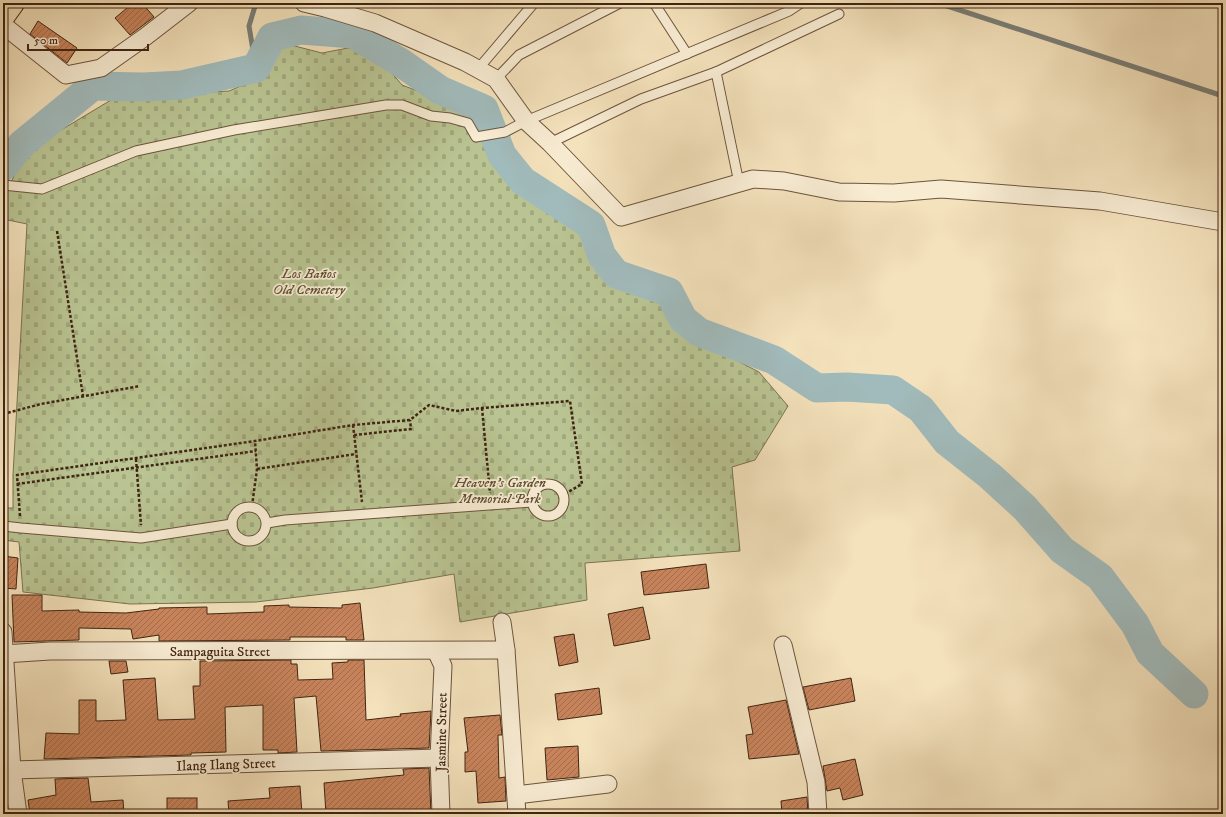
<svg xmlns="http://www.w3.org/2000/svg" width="1226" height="817" font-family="'IM FELL DW Pica',serif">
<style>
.cemetery{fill:url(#cemetery-stones);stroke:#7c7452}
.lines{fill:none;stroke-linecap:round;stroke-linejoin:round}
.stream{stroke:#7a7f78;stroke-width:5}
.river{stroke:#a1bbbc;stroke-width:29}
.building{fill:url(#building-hatch);stroke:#402412}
.service-casing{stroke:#6d543c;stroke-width:11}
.minor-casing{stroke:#6d543c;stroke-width:19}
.primary-casing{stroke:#402412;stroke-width:24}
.path{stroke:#402412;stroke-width:2.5;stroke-dasharray:3 2;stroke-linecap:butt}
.service{stroke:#f8ecd3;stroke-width:9}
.minor{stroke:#f8ecd3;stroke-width:17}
.primary{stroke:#f4e2bc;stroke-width:22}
.labels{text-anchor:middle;stroke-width:3.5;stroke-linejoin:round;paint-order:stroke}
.park-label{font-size:14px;font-style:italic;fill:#5e4c32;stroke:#f8ecd3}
.street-label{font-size:14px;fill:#402412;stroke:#f8ecd3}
</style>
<defs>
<pattern id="cemetery-stones" width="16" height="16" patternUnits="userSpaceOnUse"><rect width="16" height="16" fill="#b9c492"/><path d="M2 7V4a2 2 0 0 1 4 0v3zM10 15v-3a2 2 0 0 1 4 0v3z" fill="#a0a87d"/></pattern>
<pattern id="building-hatch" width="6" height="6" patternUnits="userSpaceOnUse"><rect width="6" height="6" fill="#c9845c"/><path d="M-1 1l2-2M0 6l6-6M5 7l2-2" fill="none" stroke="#a56c4b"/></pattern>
</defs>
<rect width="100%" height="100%" fill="#f4e2bc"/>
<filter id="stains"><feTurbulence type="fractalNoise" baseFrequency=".005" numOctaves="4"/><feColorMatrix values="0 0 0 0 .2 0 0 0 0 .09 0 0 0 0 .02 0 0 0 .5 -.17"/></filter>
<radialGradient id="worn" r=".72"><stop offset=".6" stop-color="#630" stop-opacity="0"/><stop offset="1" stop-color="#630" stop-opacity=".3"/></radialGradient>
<!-- cemetery -->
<path class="cemetery" d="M279 42 322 53 348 48 376 54 402 85 477 114 503 173 586 229 597 268 664 299 691 337 759 372 788 406 755 460 732 467 740 551 585 563 587 600 460 622 454 574 373 588 256 602 130 604 23 592 19 542 3 540V508H13V475L27 224 3 219V199L26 151 116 97 229 91 257 79Z"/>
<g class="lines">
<!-- stream -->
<g class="stream">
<path d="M256 3 249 26 256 68"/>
<path d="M938 3 1223 96"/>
</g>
<!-- river -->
<path class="river" d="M3 167 22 144 93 86 143 87 182 85 256 68 272 37 301 30 353 34 400 62 440 90 484 109 502 155 523 181 591 225 602 256 616 274 669 292 683 319 699 332 774 360 817 388 847 387 893 390 921 409 947 442 990 476 1025 508 1062 550 1100 577 1135 624 1150 653 1194 694"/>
</g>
<!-- building -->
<g class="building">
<path d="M133 3H142L154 17 130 35 115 18Z"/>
<path d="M38 21 77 48 67 63 30 34Z"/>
<path d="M3 556 18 558 16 589 3 588Z"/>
<path d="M706 564 709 588 644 595 641 572Z"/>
<path d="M12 595H42V611L79 610V612L126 613 159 609V608L207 607V614L264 612V606L289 605V607L342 608V605L360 603 364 640H346V637H290V640L159 641V635L133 639 131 629 79 628V640L14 642Z"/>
<path d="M643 607 650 639 614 646 608 614Z"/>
<path d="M574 634 578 662 559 666 554 637Z"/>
<path d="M291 660V664H297L298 680 333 679 332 663 348 662V660H364L366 720 401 716 400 714 431 711 429 748 321 751 316 696 294 698 297 752 278 753V750H263V705L225 707 226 752 191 753V755L44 759 46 733 79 734V700H96V721L126 720 123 680 155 678 158 720 195 719 193 686H200V661Z"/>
<path d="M109 661H126L128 672 111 674Z"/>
<path d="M851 678 855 701 809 710 803 687Z"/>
<path d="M599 688 602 714 558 720 555 694Z"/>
<path d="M786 700 799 754 749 759 746 735 753 734 748 707Z"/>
<path d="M500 715 502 735H498L499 778 505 777 506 801 478 803 476 771 465 772V752H468L464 718Z"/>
<path d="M578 746 579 777 547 780 545 748Z"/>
<path d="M855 759 863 795 843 800 840 788 827 791 823 766Z"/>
<path d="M429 768 431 814H326L324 783 404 775 403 769Z"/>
<path d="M88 778 91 802 123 800 124 814H30L28 800 56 795 55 779Z"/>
<path d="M300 786 302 814H229L228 801 270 798 269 788Z"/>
<path d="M807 797 808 814H782L781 801Z"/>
<rect x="167" y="798" width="30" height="16"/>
</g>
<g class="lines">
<!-- service casing -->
<g class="service-casing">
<g id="service">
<path d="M654 3 687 54"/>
<path d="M478 69 534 3"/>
<path d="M716 72 739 183"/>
<path d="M496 79 519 55 620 3"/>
<path d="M550 143 641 99 716 72 839 14"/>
<path d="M3 185 42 189 136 151 234 130 386 105H402L431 116 450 118 468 123 476 137 505 132 526 121 789 11 801 3"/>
<circle cx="548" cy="500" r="16"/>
<circle cx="249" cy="524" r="17"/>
<path d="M267 523 285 520 532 502"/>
<path d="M3 526 21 528 141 538 232 524"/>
</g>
</g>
<!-- minor casing -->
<g class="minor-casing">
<g id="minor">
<path d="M304 3 325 8 375 23 465 62 496 79 526 121 550 143 621 217 753 179 784 181 839 192 894 193 941 189 1100 201 1223 222"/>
<path d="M3 25 66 75 101 68 145 37 189 3"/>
<path d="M502 622 506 650 517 814"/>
<path d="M3 632 12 770 18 814"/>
<path d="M783 645 816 782 818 814"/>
<path d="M436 651 443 666 439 758 441 814"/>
<path d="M4 654 50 651 506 650"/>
<path d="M12 770 439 758"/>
<path d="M516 795 608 784"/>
</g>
</g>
<!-- primary casing -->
<g class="primary-casing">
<path id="primary" d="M3 17 13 3"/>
</g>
<!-- path -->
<g class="path">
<path d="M57 231 83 396"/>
<path d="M482 408 490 493"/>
<path d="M3 414 41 404 140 386"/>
<path d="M353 425 362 502"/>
<path d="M354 435 411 429 410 420"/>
<path d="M136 459 141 525"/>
<path d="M257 469 356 454"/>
<path d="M17 484 256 451"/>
<path d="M252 506 257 469 255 441"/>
<path d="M20 516 17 475 255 441 353 425 410 420 429 405 456 411 482 408 570 401 582 484 563 495"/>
</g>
<!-- service -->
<use href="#service" class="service"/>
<!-- minor -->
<use href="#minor" class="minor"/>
<!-- primary -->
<use href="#primary" class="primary"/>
</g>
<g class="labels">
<!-- park labels -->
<g class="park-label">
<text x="309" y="278">Los Baños<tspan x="309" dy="16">Old Cemetery</tspan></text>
<text x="500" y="487">Heaven's Garden<tspan x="500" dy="16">Memorial Park</tspan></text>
</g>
<!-- street labels -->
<g class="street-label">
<text x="220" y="656">Sampaguita Street</text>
<text transform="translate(441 732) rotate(-89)" y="5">Jasmine Street</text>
<text transform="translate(226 764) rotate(-2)" y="5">Ilang Ilang Street</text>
</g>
</g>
<!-- margin -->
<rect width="1226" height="817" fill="none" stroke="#f4e2bc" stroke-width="16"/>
<rect x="4" y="4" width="1218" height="809" fill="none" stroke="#402412" stroke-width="2"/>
<rect x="8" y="8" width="1210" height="801" fill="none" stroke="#402412"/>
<!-- scale -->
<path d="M28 44v6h120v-6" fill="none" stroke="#402412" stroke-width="2"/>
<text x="34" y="44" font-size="12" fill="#402412" stroke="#f8ecd3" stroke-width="3" paint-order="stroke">50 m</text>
<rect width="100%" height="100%" filter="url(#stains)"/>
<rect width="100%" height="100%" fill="url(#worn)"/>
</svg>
